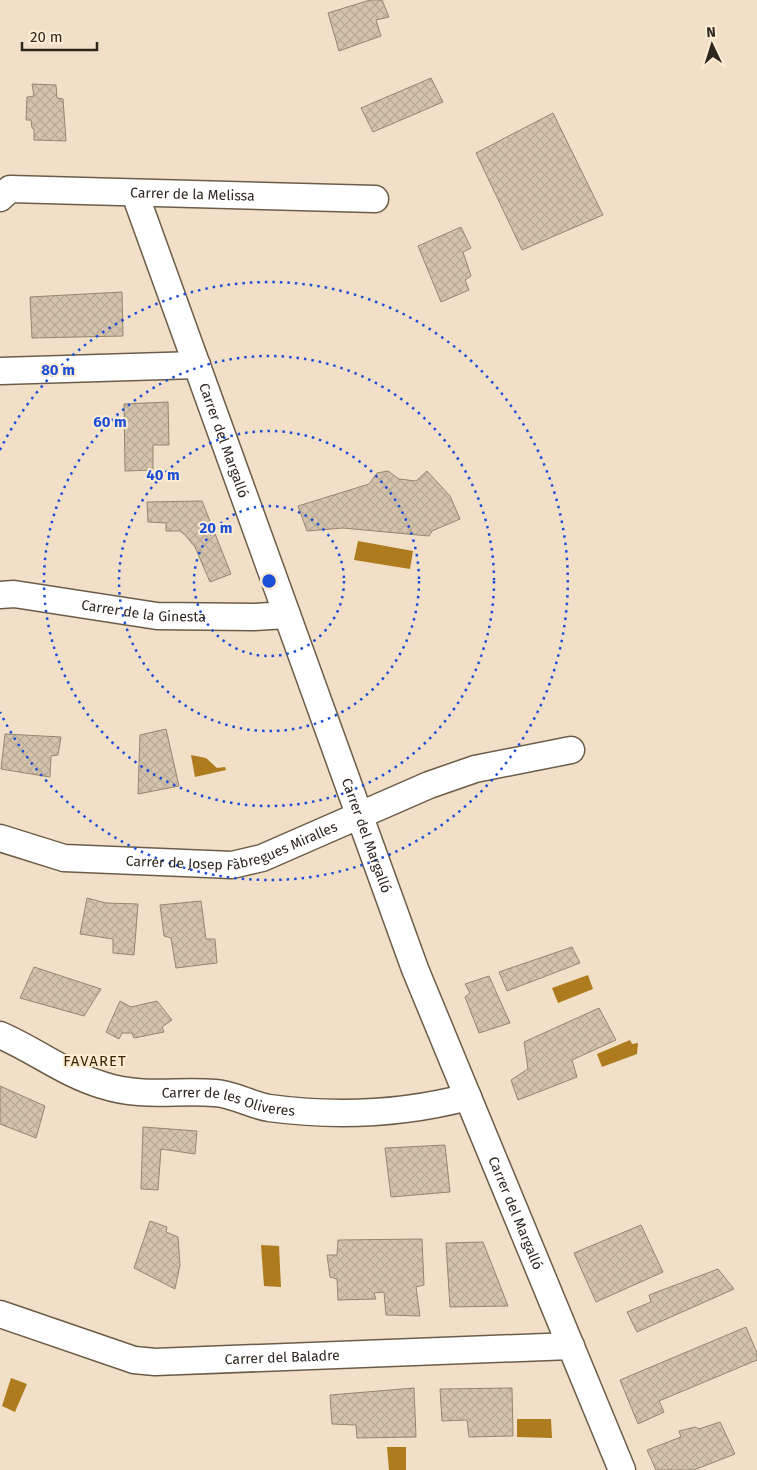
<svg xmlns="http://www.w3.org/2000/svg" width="757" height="1470" font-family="'Fira Sans',sans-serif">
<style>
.water{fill:#ae7b1e}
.building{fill:url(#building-cross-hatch);stroke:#968670}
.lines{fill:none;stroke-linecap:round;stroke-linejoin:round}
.street-casing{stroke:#6c5d48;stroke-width:29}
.street{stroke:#fff;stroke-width:26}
.ring{fill:none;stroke:#1d4ed8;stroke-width:2.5;stroke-dasharray:2.5 5}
.labels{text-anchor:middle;stroke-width:4;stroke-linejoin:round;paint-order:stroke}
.street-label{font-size:14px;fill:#2e271e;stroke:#feedd4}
.neighbourhood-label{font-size:15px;letter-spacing:1px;fill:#3c2701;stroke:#feedd4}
.centre{fill:#1d4ed8;stroke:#feedd4;stroke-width:2.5}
.ring-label{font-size:15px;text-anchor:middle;font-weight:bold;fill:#1d4ed8;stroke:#feedd4;stroke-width:4;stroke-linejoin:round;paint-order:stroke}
</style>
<defs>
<pattern id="building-cross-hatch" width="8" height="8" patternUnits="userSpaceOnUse" patternTransform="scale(1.25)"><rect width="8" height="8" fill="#d4c3ac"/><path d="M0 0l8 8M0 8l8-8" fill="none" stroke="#b6a894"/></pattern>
</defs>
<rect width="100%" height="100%" fill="#f1e0c7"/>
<!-- water -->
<g class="water">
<path d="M358 541 413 551 410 569 354 560Z"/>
<path d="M191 755 206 758 217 768 225 767 226 770 195 777Z"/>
<path d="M588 975 593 989 558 1003 552 988Z"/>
<path d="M630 1040 632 1044 638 1043 637 1054 602 1067 597 1054Z"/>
<path d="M261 1245 279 1246 281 1287 264 1286Z"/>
<path d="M11 1378 27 1384 15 1412 2 1406Z"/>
<path d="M517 1419H551L552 1438 517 1437Z"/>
<path d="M387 1447H406V1470H389Z"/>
</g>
<!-- building -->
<g class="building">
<path d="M370 0H382L389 17 376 20 381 36 339 51 328 13Z"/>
<path d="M431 78 443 102 373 132 361 108Z"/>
<path d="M32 84 56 85 57 98 63 99 66 141 34 140V129L32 128 31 120H26L27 97 34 96Z"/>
<path d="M553 113 603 215 522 250 476 153Z"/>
<path d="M461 227 471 248 463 252 471 276 465 280 469 290 441 302 418 246Z"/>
<path d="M122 292 123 336 32 338 30 297Z"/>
<path d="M168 402 169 445H153V470L125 471 124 404Z"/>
<path d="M388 471 399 479 416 481 427 471 450 496 460 519 432 531 429 536 343 528 307 531 298 506 369 484 377 473Z"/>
<path d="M202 501 231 574 210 582 195 547 185 535 180 531H166V523L148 522 147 502Z"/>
<path d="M166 729 179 786 138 794 140 735Z"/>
<path d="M5 734 61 737 58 755 51 756 50 777 1 769Z"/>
<path d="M87 898 106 903 138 904 134 955 113 953V939L80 934Z"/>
<path d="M201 901 206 939H215L217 963 176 968 171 938 164 936 160 905Z"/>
<path d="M572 947 580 963 507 991 499 972Z"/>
<path d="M34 967 101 989 84 1016 20 998Z"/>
<path d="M489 976 510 1023 479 1033 465 997 470 993 465 984Z"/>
<path d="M120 1001 131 1007 157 1001 172 1020 162 1027 164 1032 134 1038 132 1033H122L119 1039 106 1032Z"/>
<path d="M599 1008 616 1040 572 1060 577 1077 518 1100 511 1080 528 1069 524 1042Z"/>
<path d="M0 1086 45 1106 36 1138 0 1124Z"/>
<path d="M143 1127 197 1131 195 1154 161 1149 158 1190 141 1189Z"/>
<path d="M445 1145 450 1192 391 1197 385 1148Z"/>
<path d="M150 1221 167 1227 166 1232 178 1237 180 1265 175 1289 134 1268Z"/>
<path d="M641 1225 663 1272 596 1302 574 1253Z"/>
<path d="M422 1239 424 1285 416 1287 420 1316 386 1315 384 1292 374 1293 376 1299 338 1300 337 1279 330 1277 327 1255H337L338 1240Z"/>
<path d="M483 1242 508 1306 450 1307 446 1243Z"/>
<path d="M718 1269 734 1289 637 1332 627 1312 651 1302 649 1295Z"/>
<path d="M746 1327 757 1353V1360L659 1401 664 1412 638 1424 620 1380Z"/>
<path d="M414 1388 416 1437 357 1438 356 1425 332 1424 330 1395Z"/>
<path d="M512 1388 513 1436 469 1437 467 1420 442 1421 440 1389Z"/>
<path d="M720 1422 735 1454 694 1470H656L647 1450 681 1437 679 1431 695 1427 699 1429Z"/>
</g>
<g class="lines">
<!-- street casing -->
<g class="street-casing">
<g id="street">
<path id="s1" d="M135 194 415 969 622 1470"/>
<path id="s2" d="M0 198 10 189 375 199"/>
<path d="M0 371 197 365"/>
<path id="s3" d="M0 595 14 594 157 616 254 617 287 615"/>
<path id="s4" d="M0 838 64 858 232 865 262 858 429 785 475 769 571 750"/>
<path id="s5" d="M0 1035C35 1050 65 1074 102 1085 141 1098 175 1090 215 1093 233 1094 251 1105 269 1108 336 1117 403 1114 468 1097"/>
<path id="s6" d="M0 1314 134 1360 155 1362 571 1346"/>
</g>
</g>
<!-- street -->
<use href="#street" class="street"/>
</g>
<!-- distance rings -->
<g class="ring">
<circle cx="269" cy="581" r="75"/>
<circle cx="269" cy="581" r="150"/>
<circle cx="269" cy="581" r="225"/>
<path d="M0 450A299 299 0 1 1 0 712"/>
</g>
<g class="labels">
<!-- street labels -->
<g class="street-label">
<text dy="5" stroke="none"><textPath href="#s2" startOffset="196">Carrer de la Melissa</textPath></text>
<text dy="5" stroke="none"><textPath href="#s1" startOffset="262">Carrer del Margalló</textPath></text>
<text dy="5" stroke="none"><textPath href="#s3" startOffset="145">Carrer de la Ginesta</textPath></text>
<text dy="5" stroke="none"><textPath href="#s1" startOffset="682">Carrer del Margalló</textPath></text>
<text dy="5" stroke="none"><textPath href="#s4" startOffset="238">Carrer de Josep Fàbregues Miralles</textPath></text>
<text dy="5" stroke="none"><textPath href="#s5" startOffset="242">Carrer de les Oliveres</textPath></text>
<text dy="5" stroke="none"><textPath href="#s1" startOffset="1088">Carrer del Margalló</textPath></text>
<text dy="5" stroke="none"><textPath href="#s6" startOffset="290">Carrer del Baladre</textPath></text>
</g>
<!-- neighbourhood labels -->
<g class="neighbourhood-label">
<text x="95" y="1066">FAVARET</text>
</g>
</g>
<circle cx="269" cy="581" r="8" class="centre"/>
<g class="ring-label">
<text x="58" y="375">80 m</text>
<text x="110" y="427">60 m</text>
<text x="163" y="480">40 m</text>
<text x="216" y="533">20 m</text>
</g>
<!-- north arrow -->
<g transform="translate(712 45) rotate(356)" stroke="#feedd4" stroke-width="4" paint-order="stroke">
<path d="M0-4L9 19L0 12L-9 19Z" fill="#2e271e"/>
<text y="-8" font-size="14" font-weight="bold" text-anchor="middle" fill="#2e271e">N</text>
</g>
<!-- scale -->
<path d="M22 42v8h75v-8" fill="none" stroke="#2e271e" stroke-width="2.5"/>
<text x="30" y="42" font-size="15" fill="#2e271e" stroke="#feedd4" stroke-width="4" paint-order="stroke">20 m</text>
</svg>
